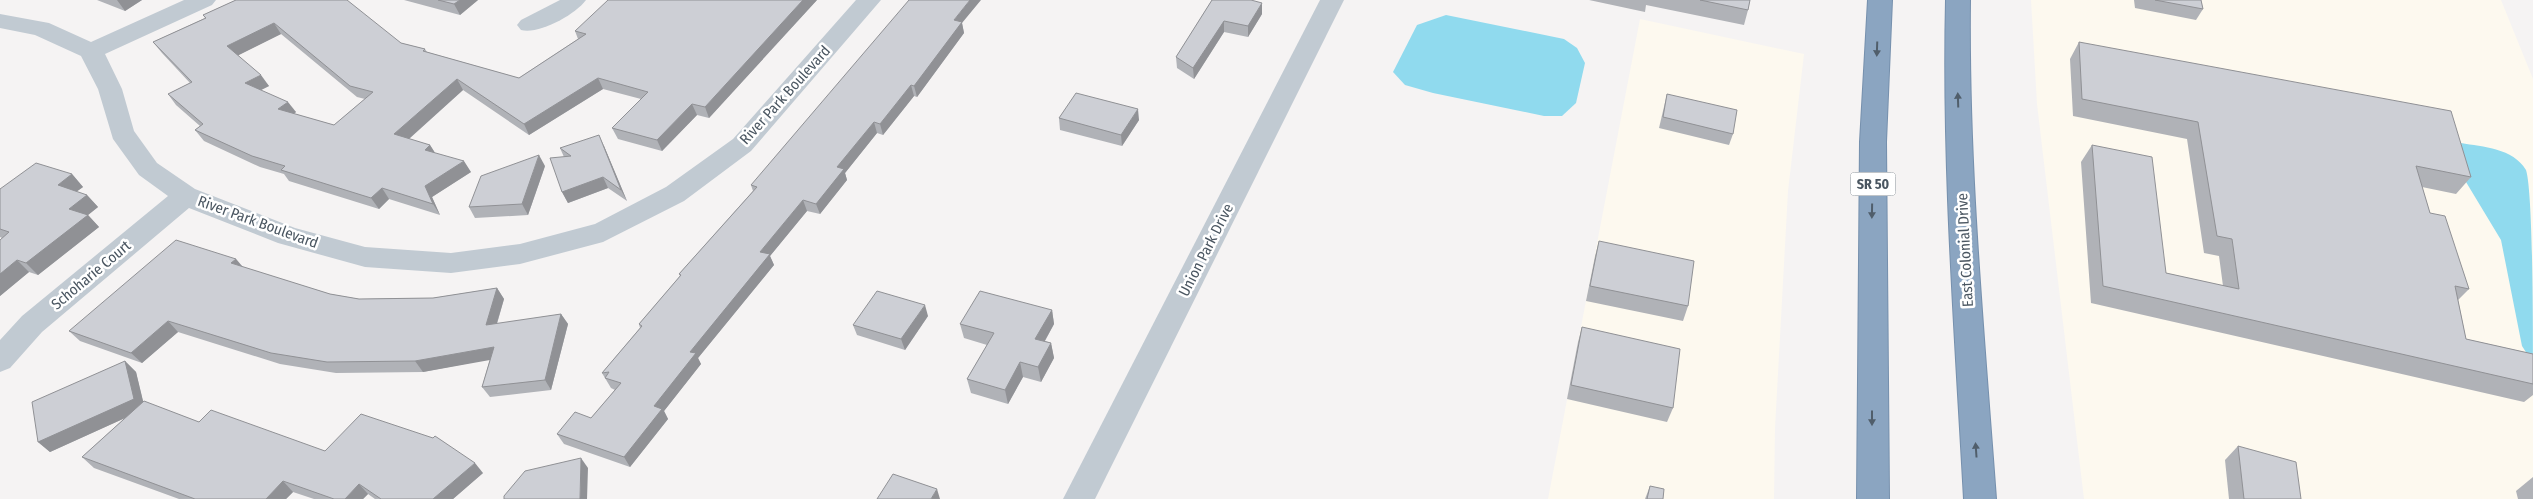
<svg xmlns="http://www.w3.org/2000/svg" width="2533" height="499" font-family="'Fira Sans Condensed',sans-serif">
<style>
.commercial{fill:#fdf9ef}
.water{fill:#90daee}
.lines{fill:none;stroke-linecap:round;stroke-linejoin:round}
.highway-casing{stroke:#7690ad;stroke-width:2}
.minor{fill:#c1cad2;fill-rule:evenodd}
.highway{fill:#8ba5c1;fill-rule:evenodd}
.wall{fill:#b0b2b7;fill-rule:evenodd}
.shaded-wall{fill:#909195}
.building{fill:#cdcfd5;stroke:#909195;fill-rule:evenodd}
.oneway{fill:#505e6b}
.labels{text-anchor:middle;stroke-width:5;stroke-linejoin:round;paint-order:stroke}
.shield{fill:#fff;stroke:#808990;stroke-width:1}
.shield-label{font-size:14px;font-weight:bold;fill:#4a5661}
.street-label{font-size:15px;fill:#4a5661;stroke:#fff}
</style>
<rect width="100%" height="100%" fill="#f5f3f3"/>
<!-- commercial -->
<g class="commercial">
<path d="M2031 0H2501L2533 79V499H2084L2037 104Z"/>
<path d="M1640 19 1804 54 1788 191 1775 428 1774 499H1548Z"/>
</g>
<!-- water -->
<g class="water">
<path d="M1446 15 1564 39 1577 48 1585 63 1576 103 1562 116H1544L1433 93 1405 85 1393 72 1417 25Z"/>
<path d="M2461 143C2483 147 2513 148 2526 170 2533 191 2533 330 2533 363L2522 346 2501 240 2466 182Z"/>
</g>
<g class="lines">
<!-- highway casing -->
<g class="highway-casing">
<g id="highway">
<path d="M1868 0H1892L1886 142 1889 499H1857L1860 142Z"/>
<path d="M1946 0H1970C1968 166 1984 333 1996 499H1964C1955 333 1942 166 1946 0Z"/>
</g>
</g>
<!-- minor -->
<g class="minor">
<path d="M184 0H216L212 5 105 54 122 89 134 131 157 163 195 189 295 228 365 247 451 253 520 244 595 224 666 187 733 139 856 0H881L751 151 684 201 603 242 520 264 451 273 365 267 278 243 189 208 42 332 10 368 0 372V340L22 316 168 196 139 175 113 139 98 89 81 56 35 35 0 28V14L49 23 91 42Z"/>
<path d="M560 0H586C575 15 538 35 521 30L517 25 521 20Z"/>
<path d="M1320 0H1344L1095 499H1063Z"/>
</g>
<!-- highway -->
<use href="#highway" class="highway"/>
</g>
<!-- wall -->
<g class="wall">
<path d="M97 0H142L125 11Z"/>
<path d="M236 0 401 43 425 49 427 52 519 78 578 39 575 31 817 0 709 118 697 115 662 151 618 139 612 128 641 99 603 89 529 135 463 90 409 139 430 145 435 153 471 172 432 197 440 215 389 199 379 209 289 181 284 174 260 167 204 141 195 130 200 126 176 105 168 94 190 83 162 53 153 42 205 18 203 15ZM281 34 357 97 365 99 334 125 294 114 296 112 261 90 269 86 238 55Z"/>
<path d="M404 0H478L460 15Z"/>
<path d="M1212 0 1262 14 1248 37 1224 32 1194 79 1177 68 1176 57Z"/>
<path d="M1589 0H1750L1748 10 1744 25 1646 5 1645 12Z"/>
<path d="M2134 0H2201L2203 9 2196 20 2135 8Z"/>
<path d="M962 23 964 33 917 97 914 96 883 135 877 133 845 173 847 180 820 214 807 211 770 256 774 265 698 358 701 364 664 411 668 419 630 467 564 444 557 434 591 418 615 390 611 388 602 373 640 328 639 324 680 276 679 274 753 191 751 185Z"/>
<path d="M2079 42 2471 177 2456 194 2422 187 2430 213 2469 289 2458 300 2466 339 2533 354V395L2524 402 2091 303 2081 162 2092 145 2166 273 2223 286 2219 256 2204 253 2187 139 2073 116 2070 59Z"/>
<path d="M1667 94 1733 134 1729 145 1659 128Z"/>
<path d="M1059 118 1139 120 1122 146 1060 130Z"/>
<path d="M604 146 627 201 608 188 568 203 562 192 564 157 560 148Z"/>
<path d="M545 166 528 215 475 218 469 207Z"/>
<path d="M72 174 83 187 76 192 87 195 98 207 88 215 99 227 38 275 29 272 0 296V240L2 238 0 237V189Z"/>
<path d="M1599 241 1688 306 1683 321 1586 301 1595 256Z"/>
<path d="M236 259 243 267 330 294 359 299 433 298 497 288 504 299 497 324 561 314 568 324 551 390 490 397 482 387 490 359 423 372 336 373 280 364 178 332 142 363 80 341 69 331Z"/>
<path d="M1052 310 1054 324 1045 341 1051 343 1054 358 1041 382 1023 377 1008 404 971 393 967 379 987 345 964 338 960 324Z"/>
<path d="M928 316 905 350 857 335 853 325Z"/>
<path d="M1582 327 1673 408 1667 422 1567 399 1578 342Z"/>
<path d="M125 361 136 372 143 402 199 422 325 451 483 473 453 499H375L368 494 363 499H314L293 492 286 499H179L94 468 82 457 125 418 50 452 38 442Z"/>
<path d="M2238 446 2301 499H2229L2225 460Z"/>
<path d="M2533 477V499H2518L2516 491Z"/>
<path d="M1650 486 1663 499H1645Z"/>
</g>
<!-- shaded-wall -->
<g class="shaded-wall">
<path d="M117 0H142L125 11Z"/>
<path d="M460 0H478L460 15 454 4Z"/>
<path d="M803 0H817L709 118 705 107Z"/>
<path d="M970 0H981L962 23 964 33 917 97 914 86 954 20Z"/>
<path d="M1262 3V14L1248 37V26Z"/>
<path d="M1224 21V32L1194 79 1193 68Z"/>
<path d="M274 23 281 34 235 57 227 46Z"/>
<path d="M261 75 269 86 253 94 245 83Z"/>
<path d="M598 78 603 89 529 135 524 124Z"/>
<path d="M457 79 463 90 402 145 394 134Z"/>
<path d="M911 85 914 96 883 135 880 124Z"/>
<path d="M288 102 296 112 285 120 278 109Z"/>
<path d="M692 104 697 115 662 151 657 140Z"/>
<path d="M1138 109 1139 120 1122 146 1121 135Z"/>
<path d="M874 122 877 133 845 173 847 180 820 214 816 204 837 167Z"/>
<path d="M599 135 604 146 627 201 621 190Z"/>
<path d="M430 145 437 156 425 150Z"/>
<path d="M539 155 545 166 528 215 522 204Z"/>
<path d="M464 161 471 172 432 197 440 215 433 204 425 186Z"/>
<path d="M72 174 83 187 69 197 58 185Z"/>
<path d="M603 177 608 188 568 203 562 192Z"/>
<path d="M382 188 389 199 379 209 371 198Z"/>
<path d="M87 195 98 207 88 215 99 227 38 275 26 263 69 209Z"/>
<path d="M803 200 807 211 770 256 774 265 698 358 701 364 664 411 668 419 630 467 624 457 654 406 690 352 760 252Z"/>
<path d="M236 259 245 270 231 263Z"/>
<path d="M17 260 29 272 0 296V274Z"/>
<path d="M497 288 504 299 493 336 486 325Z"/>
<path d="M925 305 928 316 905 350 901 339Z"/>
<path d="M1052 310 1054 324 1038 353 1035 339Z"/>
<path d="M561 314 568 324 551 390 545 380Z"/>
<path d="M168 321 178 332 142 363 131 353Z"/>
<path d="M1051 343 1054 358 1041 382 1038 367Z"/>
<path d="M494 347 501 358 423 372 415 361Z"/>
<path d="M125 361 136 372 145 409 50 452 38 442Z"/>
<path d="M1020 362 1023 377 1008 404 1005 390Z"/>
<path d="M581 458 588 468 587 499H580Z"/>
<path d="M475 463 483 473 453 499H433Z"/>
<path d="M283 481 293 492 286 499H266Z"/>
<path d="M359 484 368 494 363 499H345Z"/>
<path d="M937 489 940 499H931Z"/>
</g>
<!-- building -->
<g class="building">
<path d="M236 0H347L401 43 425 49 423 51 519 78 586 34 575 31 608 0H803L705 107 692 104 657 140 612 128 648 92 598 78 524 124 457 79 394 134 430 145 425 150 464 161 425 186 433 204 382 188 371 198 281 170 285 166 252 156 195 130 203 124 168 94 192 82 153 42 206 18 203 15ZM274 23 350 86 373 92 334 125 278 109 288 102 245 83 261 75 227 46Z"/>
<path d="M438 0H460L454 4Z"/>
<path d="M909 0H970L954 20 962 22 914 86 911 85 880 124 874 122 837 167 844 169 816 204 803 200 760 252 770 254 690 352 696 353 654 406 662 409 624 457 557 434 575 412 591 418 621 383 605 378 609 372 602 373 642 326 639 324 681 275 679 274 757 187 751 185Z"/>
<path d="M1212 0H1251L1262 3 1248 26 1224 21 1193 68 1176 57Z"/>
<path d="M1700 0H1750L1748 10Z"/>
<path d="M2155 0H2201L2203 9Z"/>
<path d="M2079 42 2451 111 2471 177 2416 166 2430 213 2445 216 2469 289 2455 286 2466 339 2533 354V384L2103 286 2092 145 2152 157 2166 273 2239 289 2232 239 2217 236 2198 122 2082 99Z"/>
<path d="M1076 93 1138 109 1121 135 1059 118Z"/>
<path d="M1667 94 1737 110 1733 134 1663 117Z"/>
<path d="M599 135 621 190 603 177 562 192 550 158 571 156 560 148Z"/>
<path d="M539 155 522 204 469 207 481 176Z"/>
<path d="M36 163 72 174 58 185 87 195 69 209 88 215 26 263 17 260 0 274V240L9 232 0 229V189Z"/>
<path d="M176 240 236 259 231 263 330 294 359 299 433 298 497 288 486 325 561 314 545 380 482 387 494 347 415 361 327 362 271 353 168 321 131 353 69 331Z"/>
<path d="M1599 241 1694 261 1688 306 1590 286Z"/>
<path d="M877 291 925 305 901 339 853 325Z"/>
<path d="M980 291 1052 310 1035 339 1051 343 1038 367 1020 362 1005 390 967 379 994 333 960 324Z"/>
<path d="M1582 327 1680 349 1673 408 1571 385Z"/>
<path d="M125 361 134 399 38 442 32 402Z"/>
<path d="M144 401 199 422 211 410 325 451 361 414 433 438 435 436 475 463 433 499H381L359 484 345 499H334L283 481 266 499H195L82 457Z"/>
<path d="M2238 446 2296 462 2301 499H2244Z"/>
<path d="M581 458 580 499H504V496L525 471Z"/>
<path d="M893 474 937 489 931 499H877Z"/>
<path d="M1650 486 1664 489 1663 499H1647Z"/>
</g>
<!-- one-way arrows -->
<defs><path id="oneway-solid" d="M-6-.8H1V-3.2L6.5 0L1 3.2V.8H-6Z" transform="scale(1.25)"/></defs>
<g class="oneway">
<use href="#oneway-solid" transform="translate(1877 49) rotate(92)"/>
<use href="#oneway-solid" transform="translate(1958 100) rotate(-92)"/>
<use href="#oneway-solid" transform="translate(1872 211) rotate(91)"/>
<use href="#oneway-solid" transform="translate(1872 418) rotate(90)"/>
<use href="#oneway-solid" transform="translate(1976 450) rotate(-94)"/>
</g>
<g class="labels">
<!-- shield labels -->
<rect class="shield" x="1850.5" y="172.5" width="45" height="23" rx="4"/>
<g class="shield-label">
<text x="1873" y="189">SR 50</text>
</g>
<!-- street labels -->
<g class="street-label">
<text transform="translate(785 95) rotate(-48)" y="5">River Park Boulevard</text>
<text transform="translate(258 222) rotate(20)" y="5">River Park Boulevard</text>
<text transform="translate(1206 250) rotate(-63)" y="5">Union Park Drive</text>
<text transform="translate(1965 250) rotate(-93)" y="5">East Colonial Drive</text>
<text transform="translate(91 275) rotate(-40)" y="5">Schoharie Court</text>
</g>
</g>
</svg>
